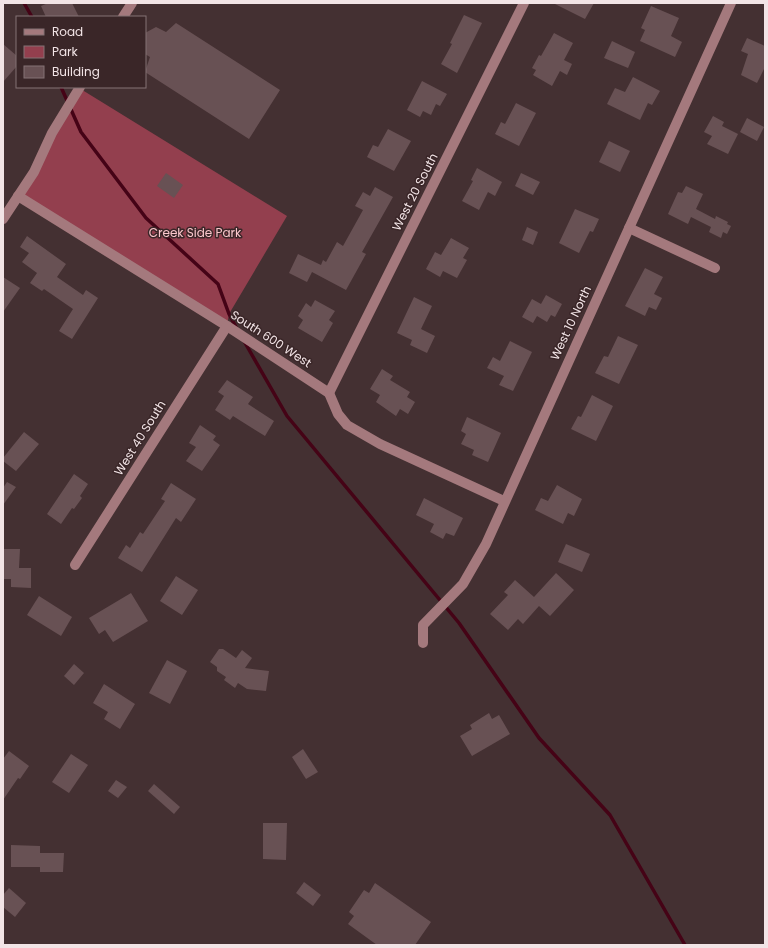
<svg xmlns="http://www.w3.org/2000/svg" width="768" height="948" font-family="Poppins,sans-serif">
<style>
.green{fill:#933f4e}
.lines{fill:none;stroke-linecap:round;stroke-linejoin:round}
.stream{stroke:#450316;stroke-width:3.5}
.building{fill:#685154}
.minor{stroke:#a4797d;stroke-width:10}
.labels{text-anchor:middle;stroke-width:3;stroke-linejoin:round;paint-order:stroke}
.street-label{font-size:12px;fill:#f2e4e6;stroke:#3a2628}
.park-label{font-size:12px;fill:#fbc7cc;stroke:#3a2628}
</style>
<rect width="100%" height="100%" fill="#443032"/>
<!-- green -->
<path class="green" d="M79 88 287 216 229 314 227 326 18 196Z"/>
<g class="lines">
<!-- stream -->
<g class="stream">
<path d="M24 3 32 17"/>
<path d="M61 87 81 132 146 218 218 284 229 314 237 329"/>
<path d="M244 341 287 416 459 623 539 738 610 815 685 945"/>
</g>
</g>
<!-- building -->
<g class="building">
<path d="M48 3H72L79 17H46L41 6Z"/>
<path d="M553 3H594L585 19Z"/>
<path d="M651 6 679 18 671 36 682 42 675 57 640 41 645 30 641 28Z"/>
<path d="M464 15 482 23 457 73 441 64 452 44 450 43Z"/>
<path d="M176 23 280 90 249 139 145 72 150 57 145 54V33L156 27 166 32Z"/>
<path d="M554 33 573 43 564 60 572 64 567 75 560 71 552 86 533 75 536 70 532 68 539 55 541 56Z"/>
<path d="M747 38 765 46V67L757 83 741 75 748 54 741 51Z"/>
<path d="M612 41 635 52 628 68 604 58Z"/>
<path d="M3 44 17 56V66L3 82Z"/>
<path d="M633 77 660 91 652 105 648 103 640 120 607 104 615 88 625 92Z"/>
<path d="M422 81 447 94 440 106 436 104 431 115 423 111 420 117 407 110Z"/>
<path d="M516 103 536 113 519 146 495 134 501 122 505 124Z"/>
<path d="M713 116 724 122 722 126 738 134 728 154 707 144 712 136 704 132Z"/>
<path d="M747 118 764 127 757 141 740 132Z"/>
<path d="M388 129 411 141 394 171 367 157 373 145 378 147Z"/>
<path d="M609 141 630 151 620 172 599 162Z"/>
<path d="M477 168 502 182 495 196 488 192 479 210 462 201 473 181 471 180Z"/>
<path d="M166 173 183 185 174 198 157 186Z"/>
<path d="M521 173 540 182 533 195 515 186Z"/>
<path d="M686 186 703 194 696 209 715 219 716 216 728 222 727 224 731 226 727 234 723 232 721 238 709 232 711 227 691 217 688 224 668 214 678 192 682 193Z"/>
<path d="M375 187 393 197 362 252 366 254 346 290 312 272 307 282 289 273 298 254 321 265 323 260 326 262 337 242 343 246 363 210 355 206 363 192 370 196Z"/>
<path d="M575 209 599 219 593 232 590 231 579 253 559 243Z"/>
<path d="M527 227 538 232 533 245 522 240Z"/>
<path d="M27 236 66 264 57 277 83 295 86 290 98 298 72 339 59 331 73 309 44 289 42 291 30 283 37 273 22 262 29 253 20 247Z"/>
<path d="M451 238 469 248 463 258 467 260 457 278 443 271 440 277 426 269 435 252 441 255Z"/>
<path d="M645 268 663 277 654 294 662 298 656 310 649 307 645 316 625 306Z"/>
<path d="M3 277 20 288 3 312Z"/>
<path d="M546 295 562 304 555 317 551 315 547 322 537 316 533 323 522 317 532 299 541 304Z"/>
<path d="M414 297 432 306 421 329 435 336 427 353 410 345 412 340 397 333Z"/>
<path d="M315 300 335 311 329 320 333 323 322 342 298 328 303 320 298 316 306 303 311 307Z"/>
<path d="M618 336 638 345 619 384 595 373 604 356 608 357Z"/>
<path d="M510 341 532 352 513 391 499 385 504 376 487 368 493 357 500 361Z"/>
<path d="M382 369 393 376 390 380 410 392 407 397 415 402 408 414 400 409 396 416 376 402 380 395 370 389Z"/>
<path d="M227 380 253 397 248 404 274 421 265 436 233 416 230 420 215 410 224 396 218 392Z"/>
<path d="M592 395 613 406 596 441 571 429 578 416 581 417Z"/>
<path d="M467 417 501 433 488 462 472 455 474 450 461 444 466 434 461 431Z"/>
<path d="M200 425 216 436 213 440 220 445 202 471 186 461 196 447 189 443Z"/>
<path d="M24 432 39 444 16 471 3 461V458Z"/>
<path d="M74 474 88 484 80 496 82 498 74 509 72 508 61 524 47 514Z"/>
<path d="M7 482 16 487 3 505V488Z"/>
<path d="M171 483 196 499 181 522 176 518 142 572 118 558 126 545 130 548 140 532 143 534 165 501 161 499Z"/>
<path d="M557 485 582 499 574 516 568 513 563 524 535 510 541 498 548 501Z"/>
<path d="M424 498 463 518 454 536 446 533 443 539 430 532 434 524 416 515Z"/>
<path d="M566 544 590 554 582 572 558 562Z"/>
<path d="M3 549H20L19 568H31V588L11 587V579H3Z"/>
<path d="M556 573 574 590 550 616 539 606 523 624 518 619 508 630 490 614 508 595 504 592 515 580 534 597Z"/>
<path d="M176 576 198 590 182 615 160 601Z"/>
<path d="M131 593 148 621 113 642 105 630 99 634 89 618Z"/>
<path d="M39 596 72 617 61 636 27 615Z"/>
<path d="M219 649H223L236 658 242 650 252 658 245 668 269 671 266 691 247 689 238 683 235 688 224 680 226 677 217 671V667L210 662Z"/>
<path d="M167 660 187 671 170 704 149 693Z"/>
<path d="M74 664 84 673 74 685 64 676Z"/>
<path d="M104 684 135 704 120 729 104 719 108 712 93 703Z"/>
<path d="M489 713 492 719 499 715 510 734 472 756 460 736 472 729 470 725Z"/>
<path d="M303 749 318 772 306 779 292 757Z"/>
<path d="M9 751 29 766 20 779 18 778 3 800V759Z"/>
<path d="M71 754 88 765 69 793 52 782Z"/>
<path d="M116 780 127 787 118 798 108 791Z"/>
<path d="M154 784 180 807 174 814 148 791Z"/>
<path d="M263 823H287L286 860 263 859Z"/>
<path d="M11 845 40 846V853H64L63 872H40V867H11Z"/>
<path d="M304 882 321 895 313 906 296 893Z"/>
<path d="M375 883 431 922 415 945H377L348 924 354 916 349 912 364 890 369 893Z"/>
<path d="M9 888 26 903 15 917 3 907V895Z"/>
</g>
<g class="lines">
<!-- minor -->
<g class="minor">
<path d="M123 17 132 3"/>
<path d="M18 196 227 326 329 393 338 414 347 425 380 444 504 501"/>
<path d="M3 219 34 172 52 133 80 87"/>
<path d="M629 228 715 268"/>
<path d="M329 393 524 3"/>
<path d="M75 565 227 326"/>
<path d="M423 643V625L463 584 486 544 731 3"/>
</g>
</g>
<g class="labels">
<!-- street labels -->
<g class="street-label">
<text transform="translate(415 192) rotate(-63)" y="4">West 20 South</text>
<text transform="translate(571 323) rotate(-65)" y="4">West 10 North</text>
<text transform="translate(271 339) rotate(33)" y="4">South 600 West</text>
<text transform="translate(140 438) rotate(-58)" y="4">West 40 South</text>
</g>
<!-- park labels -->
<g class="park-label">
<text x="195" y="237">Creek Side Park</text>
</g>
</g>
<!-- border -->
<rect width="768" height="948" fill="none" stroke="#f2e4e6" stroke-width="8"/>
<!-- legend -->
<rect x="16" y="16" width="130" height="72" fill="#3a2628" stroke="#847274"/>
<rect x="24" y="29" width="20" height="6" fill="#a4797d" stroke="#847274"/>
<text x="52" y="36" font-size="12" fill="#f2e4e6">Road</text>
<rect x="24" y="46" width="20" height="12" fill="#933f4e" stroke="#847274"/>
<text x="52" y="56" font-size="12" fill="#f2e4e6">Park</text>
<rect x="24" y="66" width="20" height="12" fill="#685154" stroke="#847274"/>
<text x="52" y="76" font-size="12" fill="#f2e4e6">Building</text>
</svg>
